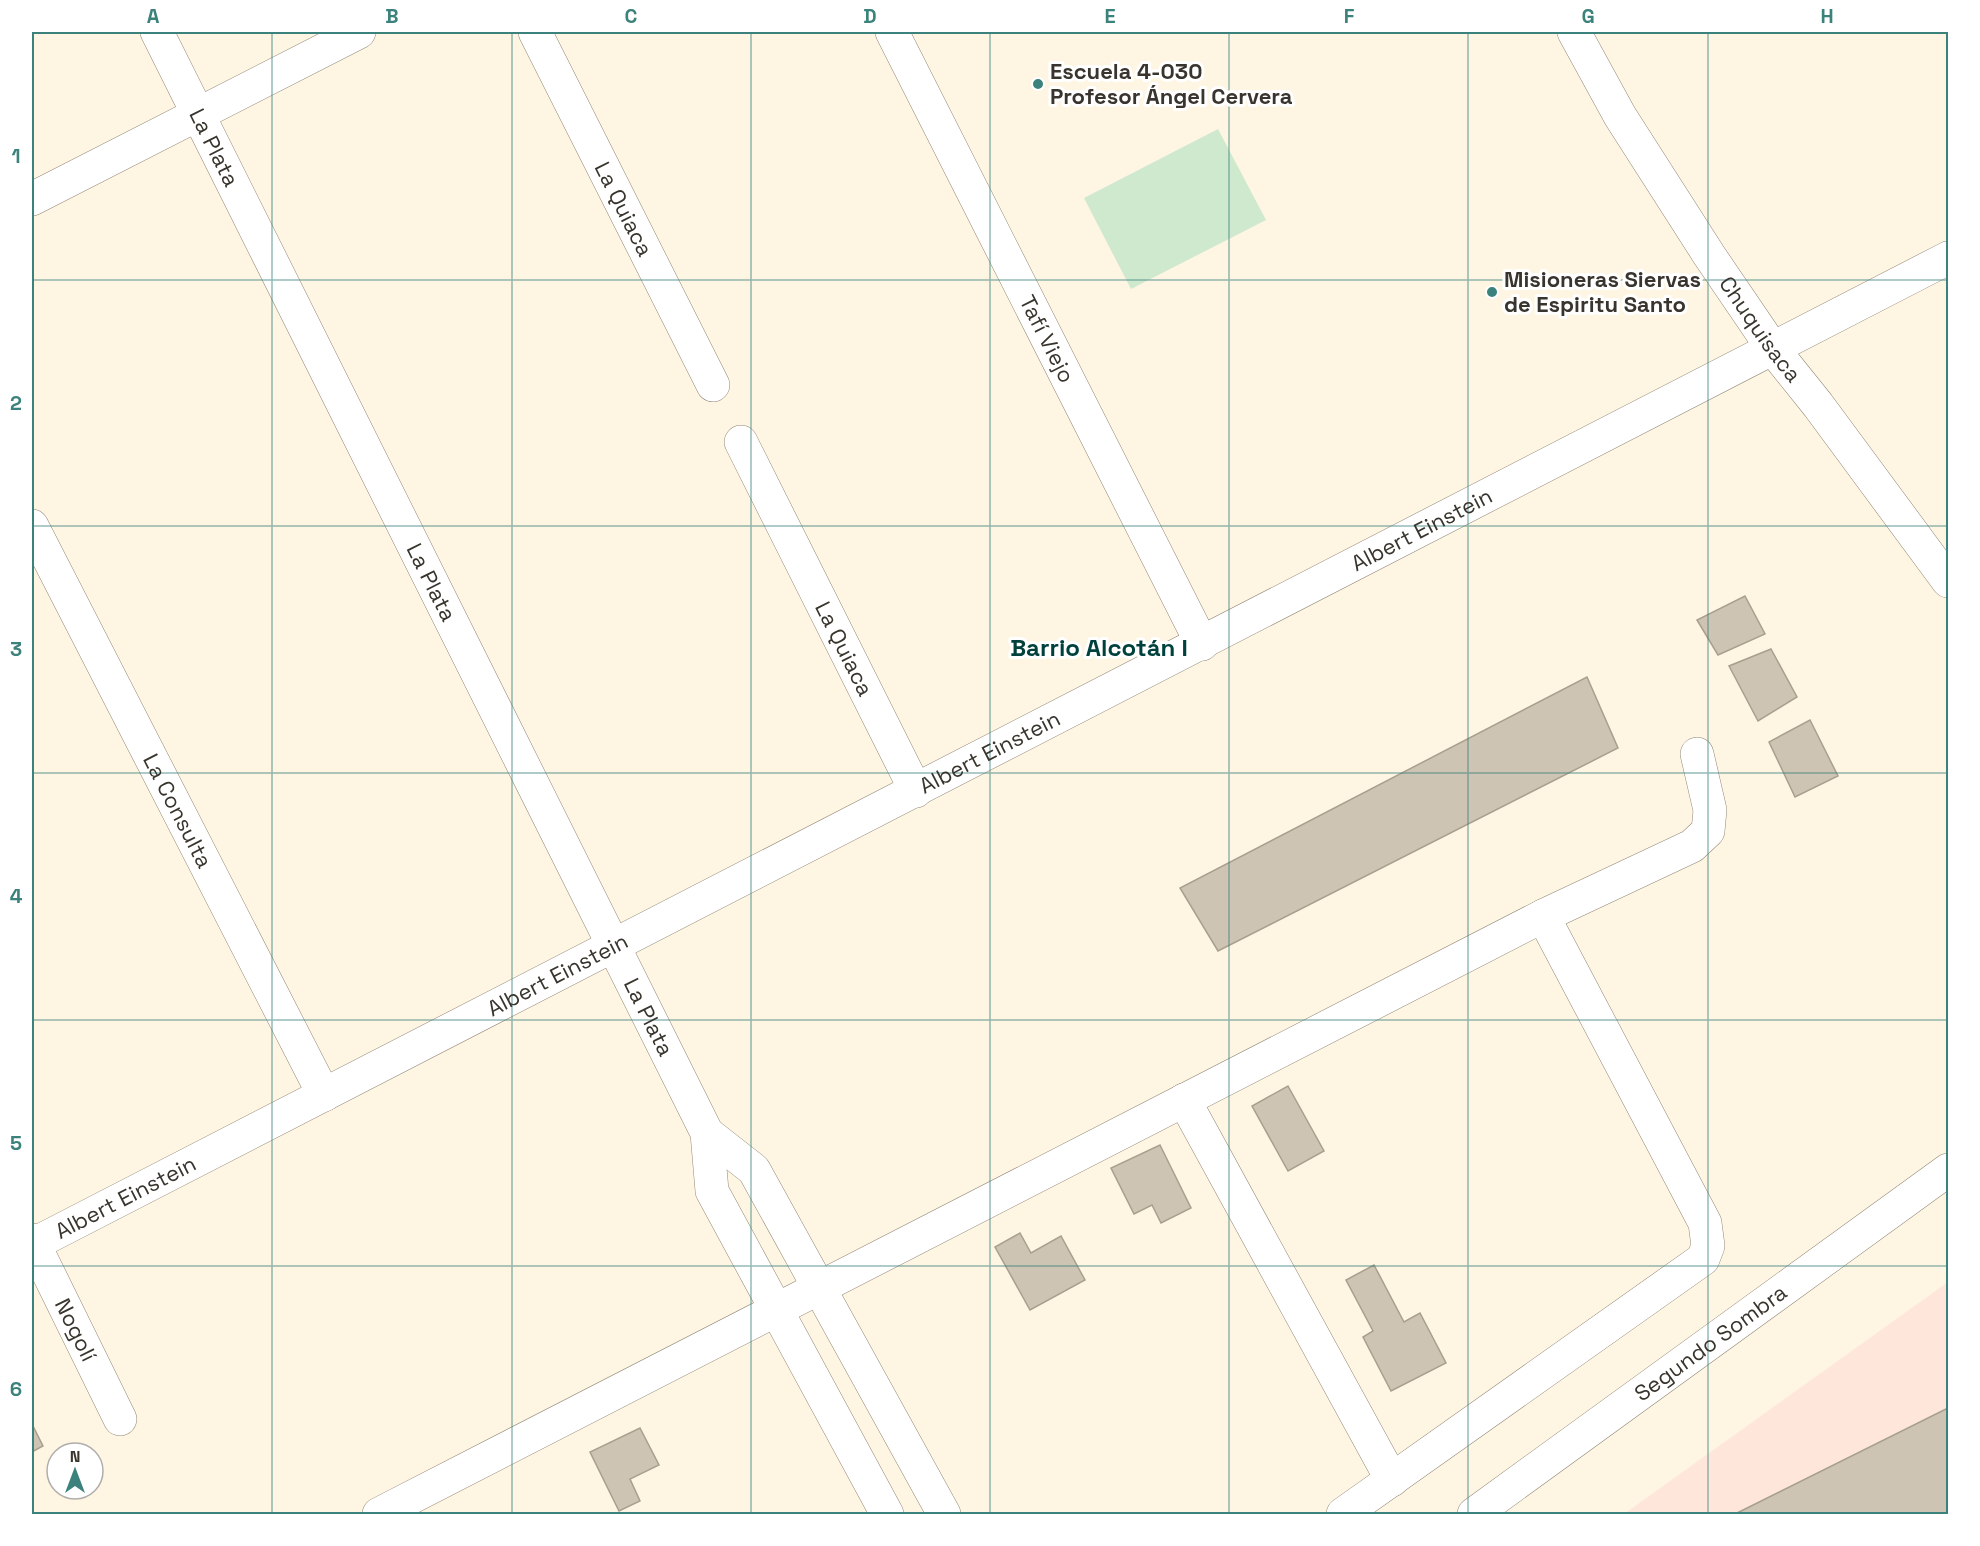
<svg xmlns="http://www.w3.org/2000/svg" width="1980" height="1546" font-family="'Space Grotesk',sans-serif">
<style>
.industrial{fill:#fee6db}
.green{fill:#cfe9cf}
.building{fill:#cdc4b3;stroke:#a89f8e;stroke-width:1.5}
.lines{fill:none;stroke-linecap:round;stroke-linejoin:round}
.minor-casing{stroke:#918878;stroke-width:34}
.minor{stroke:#fff;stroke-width:33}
.grid{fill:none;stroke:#3b827c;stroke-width:1.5;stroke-opacity:0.55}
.poi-dot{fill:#3b827c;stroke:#fff;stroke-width:2}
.labels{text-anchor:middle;stroke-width:6;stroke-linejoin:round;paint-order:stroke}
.poi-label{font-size:22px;font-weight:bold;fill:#39352e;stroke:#fff;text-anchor:start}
.street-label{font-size:22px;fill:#39352e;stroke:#fff}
.neighbourhood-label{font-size:24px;font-weight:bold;fill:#00413d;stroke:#fff}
.neatline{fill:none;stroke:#3b827c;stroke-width:2}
.grid-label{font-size:20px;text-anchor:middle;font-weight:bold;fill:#3b827c}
</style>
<rect width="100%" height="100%" fill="#fef5e3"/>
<!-- industrial -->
<path class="industrial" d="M1948 1282V1514H1624Z"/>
<!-- green -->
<path class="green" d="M1218 129 1266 220 1131 289 1084 198Z"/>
<!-- building -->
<g class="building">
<path d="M1745 596 1765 634 1718 655 1697 620Z"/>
<path d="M1771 649 1797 697 1758 721 1729 666Z"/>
<path d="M1587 677 1618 748 1218 951 1180 888Z"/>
<path d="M1810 720 1838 776 1795 797 1769 742Z"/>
<path d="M1288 1086 1324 1151 1288 1171 1252 1106Z"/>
<path d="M1160 1145 1191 1208 1161 1223 1152 1205 1134 1214 1111 1168Z"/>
<path d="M1020 1233 1031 1253 1061 1236 1085 1280 1030 1310 995 1247Z"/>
<path d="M1374 1265 1404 1322 1420 1313 1446 1363 1391 1391 1363 1337 1373 1331 1346 1280Z"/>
<path d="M1948 1408V1514H1735Z"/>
<path d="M32 1424 43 1446 32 1452Z"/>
<path d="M640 1428 659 1465 630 1479 640 1501 619 1511 590 1452Z"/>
</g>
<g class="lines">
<!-- minor casing -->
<g class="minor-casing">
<g id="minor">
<path id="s1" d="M157 32 707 1133 712 1191 887 1514"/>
<path id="s2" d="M535 32 713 385"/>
<path id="s3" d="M892 32 1202 644"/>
<path id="s4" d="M1574 32 1620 116 1709 255 1773 349 1818 405 1948 581"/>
<path d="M32 199 359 32"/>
<path id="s5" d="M741 442 916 791"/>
<path id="s6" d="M32 526 324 1095"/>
<path d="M1184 1100 1392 1480"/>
<path d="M707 1133 754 1170 944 1514"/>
<path id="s7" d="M32 1240 120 1419"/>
<path id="s8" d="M32 1245 1948 258"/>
<path d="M379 1514 1543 916 1692 846 1708 831 1710 810 1697 754"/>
<path d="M1343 1514 1703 1259 1708 1246 1705 1223 1543 916"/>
<path id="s9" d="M1474 1514 1948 1170"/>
</g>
</g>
<!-- minor -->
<use href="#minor" class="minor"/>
</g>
<!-- grid -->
<path class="grid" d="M272 32V1514M512 32V1514M751 32V1514M990 32V1514M1229 32V1514M1468 32V1514M1708 32V1514M32 280H1948M32 526H1948M32 773H1948M32 1020H1948M32 1266H1948"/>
<!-- markers -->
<g class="poi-dot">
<circle cx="1038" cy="84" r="6"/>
<circle cx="1492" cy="292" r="6"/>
</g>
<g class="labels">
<!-- poi labels -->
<g class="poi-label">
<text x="1050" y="79">Escuela 4-030<tspan x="1050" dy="25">Profesor Ángel Cervera</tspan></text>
<text x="1504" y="287">Misioneras Siervas<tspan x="1504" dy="25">de Espiritu Santo</tspan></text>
</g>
<!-- street labels -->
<g class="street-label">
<text dy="8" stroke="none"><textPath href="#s1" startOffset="129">La Plata</textPath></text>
<text dy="8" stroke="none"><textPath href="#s2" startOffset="198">La Quiaca</textPath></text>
<text dy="8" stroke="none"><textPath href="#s4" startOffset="351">Chuquisaca</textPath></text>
<text dy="8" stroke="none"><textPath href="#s3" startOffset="344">Tafí Viejo</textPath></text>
<text dy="8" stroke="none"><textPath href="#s8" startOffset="1563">Albert Einstein</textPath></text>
<text dy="8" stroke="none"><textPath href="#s1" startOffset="615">La Plata</textPath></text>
<text dy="8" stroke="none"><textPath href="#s5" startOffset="231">La Quiaca</textPath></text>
<text dy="8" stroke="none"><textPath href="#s8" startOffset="1077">Albert Einstein</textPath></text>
<text dy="8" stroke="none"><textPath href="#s6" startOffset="320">La Consulta</textPath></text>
<text dy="8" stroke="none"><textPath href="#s8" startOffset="591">Albert Einstein</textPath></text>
<text dy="8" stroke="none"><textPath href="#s1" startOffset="1101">La Plata</textPath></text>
<text dy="8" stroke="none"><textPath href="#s8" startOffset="105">Albert Einstein</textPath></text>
<text dy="8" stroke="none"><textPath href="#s7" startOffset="100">Nogolí</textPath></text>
<text dy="8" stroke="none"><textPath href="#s9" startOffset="292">Segundo Sombra</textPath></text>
</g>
<!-- neighbourhood labels -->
<g class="neighbourhood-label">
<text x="1099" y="656">Barrio Alcotán I</text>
</g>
</g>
<!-- border -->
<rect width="1980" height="1546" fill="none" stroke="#ffffff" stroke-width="66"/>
<!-- north arrow -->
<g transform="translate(75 1471)"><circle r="28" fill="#ffffff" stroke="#b0aeab" stroke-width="1.5"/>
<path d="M0-4.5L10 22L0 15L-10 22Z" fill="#3b827c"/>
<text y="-9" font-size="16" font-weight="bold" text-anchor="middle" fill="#39352e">N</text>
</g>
<rect x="33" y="33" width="1914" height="1480" class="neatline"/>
<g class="grid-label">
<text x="153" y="23">A</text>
<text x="392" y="23">B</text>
<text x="631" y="23">C</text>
<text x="870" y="23">D</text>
<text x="1110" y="23">E</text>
<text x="1349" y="23">F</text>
<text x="1588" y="23">G</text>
<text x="1827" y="23">H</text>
<text x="16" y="163">1</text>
<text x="16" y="410">2</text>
<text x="16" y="656">3</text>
<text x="16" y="903">4</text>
<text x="16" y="1150">5</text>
<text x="16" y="1396">6</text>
</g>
</svg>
